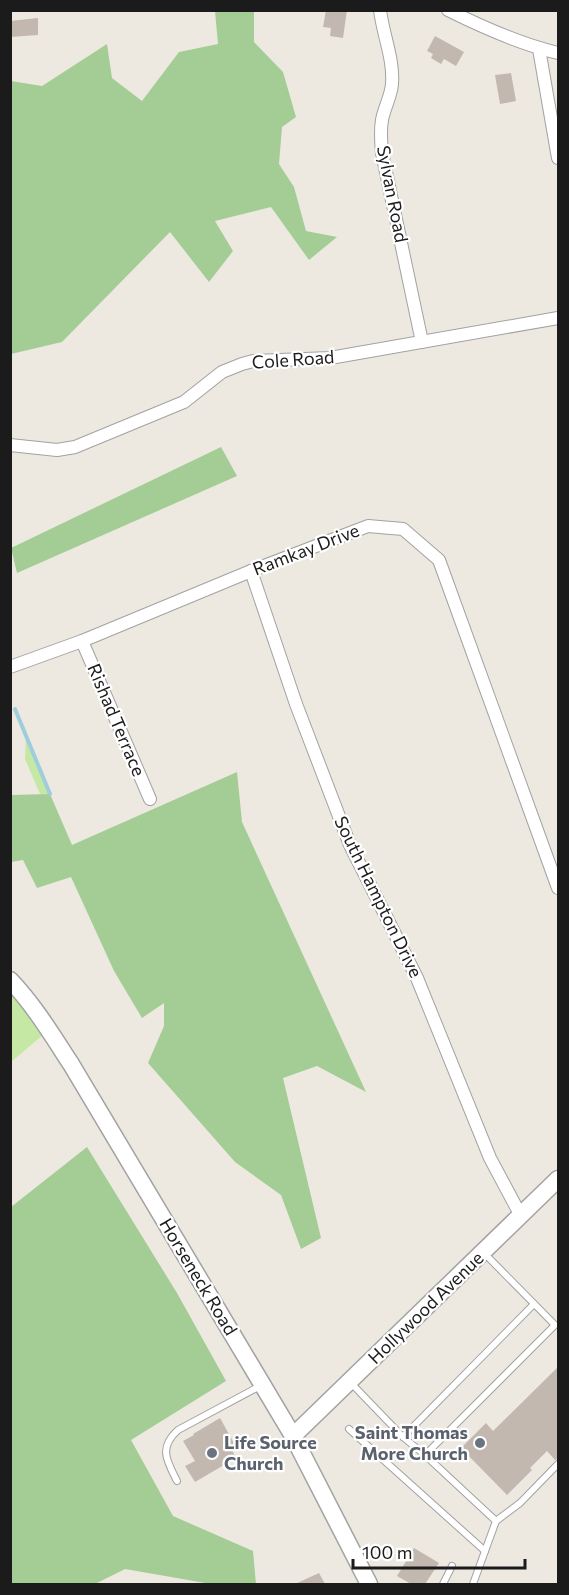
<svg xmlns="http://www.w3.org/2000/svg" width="569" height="1595" font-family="Commissioner,sans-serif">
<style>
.grass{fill:#c5e9a5}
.forest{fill:#a4cd95}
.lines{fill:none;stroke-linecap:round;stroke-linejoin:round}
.stream{stroke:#a0cddc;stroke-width:4}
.building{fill:#c2b8b0}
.service-casing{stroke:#a2a2a2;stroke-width:8}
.minor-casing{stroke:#a2a2a2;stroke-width:14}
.tertiary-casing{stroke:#a2a2a2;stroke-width:19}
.service{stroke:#fff;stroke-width:6}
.minor{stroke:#fff;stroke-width:12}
.tertiary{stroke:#fff;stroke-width:16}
.worship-dot{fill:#6b7280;stroke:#fff;stroke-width:2}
.labels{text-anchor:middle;stroke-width:4.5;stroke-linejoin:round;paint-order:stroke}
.street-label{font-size:18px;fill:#1b1b1b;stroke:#fff}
.worship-label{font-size:18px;font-weight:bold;fill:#5b616d;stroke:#fff;text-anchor:end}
</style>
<rect width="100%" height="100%" fill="#ede9e1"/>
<!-- grass -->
<g class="grass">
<path d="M26 737 50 794H40L25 759Z"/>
<path d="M11 993 15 996 43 1035 11 1062Z"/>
</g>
<!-- forest -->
<g class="forest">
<path d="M215 11H254V42L283 72 296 117 282 127 279 164 294 187 306 231 337 237 309 260 271 207 215 221 233 251 209 282 170 232 62 342 11 354V81L42 86 107 44 112 78 142 101 179 52 218 44Z"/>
<path d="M221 447 237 476 17 573 11 548Z"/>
<path d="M237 772 242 822 366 1092 317 1066 283 1078 321 1238 301 1249 281 1195 235 1162 148 1063 164 1026V1003L142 1018 114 971 71 877 37 888 23 860 11 862V795L50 794 72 845Z"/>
<path d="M87 1147 177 1293 226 1381 131 1440 173 1516 253 1551 256 1584H211L125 1569 95 1584H11V1207Z"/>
</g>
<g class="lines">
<!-- stream -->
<path class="stream" d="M15 709 50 794"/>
</g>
<!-- building -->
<g class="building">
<path d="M326 10H347L343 38 330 36 331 28 323 27Z"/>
<path d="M38 18V35L10 37V21Z"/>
<path d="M435 36 464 52 456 66 444 59 441 64 431 58 433 54 427 51Z"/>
<path d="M511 73 516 101 500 104 495 75Z"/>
<path d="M558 1367V1459L555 1460 547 1451 530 1468 532 1470 507 1495 461 1448 486 1423 493 1431Z"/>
<path d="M220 1418 235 1445 231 1448 236 1458 195 1482 185 1466 195 1461 183 1441 194 1435 193 1434Z"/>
<path d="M414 1548 439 1563 425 1584H411L397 1576Z"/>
<path d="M319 1573 325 1584H295Z"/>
</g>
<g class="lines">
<!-- service casing -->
<g class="service-casing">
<g id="service">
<path d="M350 1382 403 1437"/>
<path d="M349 1429 485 1551"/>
<path d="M425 1455 403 1437 534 1304"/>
<path d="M177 1481C167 1461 158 1448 178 1430L262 1385"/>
<path d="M496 1521 520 1503 558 1464"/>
<path d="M443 1584 452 1566"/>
<path d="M473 1584 496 1521 425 1455 555 1325 484 1253"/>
</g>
</g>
<!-- minor casing -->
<g class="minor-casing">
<g id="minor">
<path d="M380 10C383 35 394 59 392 84 391 97 384 108 382 120 380 131 381 142 382 153L422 342"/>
<path d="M448 10C484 28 520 44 558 53"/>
<path d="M539 49 558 158"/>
<path d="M10 445 57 450 75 447 184 402 222 372 242 364 253 361 330 358 558 318"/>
<path d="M251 571 296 704 350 845 417 978 490 1158 521 1216"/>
<path d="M82 641 150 799"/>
<path d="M10 667 82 641 251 571 368 526 403 529 439 560 558 888"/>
</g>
</g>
<!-- tertiary casing -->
<g class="tertiary-casing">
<g id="tertiary">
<path d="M10 980C34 1005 52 1035 71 1064L293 1436 369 1584"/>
<path d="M293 1436 558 1179"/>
</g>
</g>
<!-- service -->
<use href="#service" class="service"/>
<!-- minor -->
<use href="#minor" class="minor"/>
<!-- tertiary -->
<use href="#tertiary" class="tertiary"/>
</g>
<!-- markers -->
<g class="worship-dot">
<circle cx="480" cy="1443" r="6"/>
<circle cx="212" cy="1453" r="6"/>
</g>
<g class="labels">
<!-- street labels -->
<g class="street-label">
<text transform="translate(392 194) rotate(79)" y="6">Sylvan Road</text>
<text transform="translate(293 360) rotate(-4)" y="6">Cole Road</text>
<text transform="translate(306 550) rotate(-21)" y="6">Ramkay Drive</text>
<text transform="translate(116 720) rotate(67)" y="6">Rishad Terrace</text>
<text transform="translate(378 897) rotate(64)" y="6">South Hampton Drive</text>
<text transform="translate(198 1277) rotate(59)" y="6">Horseneck Road</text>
<text transform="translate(426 1308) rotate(-44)" y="6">Hollywood Avenue</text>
</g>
<!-- worship labels -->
<g class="worship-label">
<text x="468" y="1439">Saint Thomas<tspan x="468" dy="21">More Church</tspan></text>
<text x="224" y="1449" text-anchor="start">Life Source<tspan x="224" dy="21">Church</tspan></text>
</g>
</g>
<!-- border -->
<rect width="569" height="1595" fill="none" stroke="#1b1b1b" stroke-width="24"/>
<!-- scale -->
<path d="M353 1559v9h172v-9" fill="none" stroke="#1b1b1b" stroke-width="3"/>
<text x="362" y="1559" font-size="18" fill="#1b1b1b" stroke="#ffffff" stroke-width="4.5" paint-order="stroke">100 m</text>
</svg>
